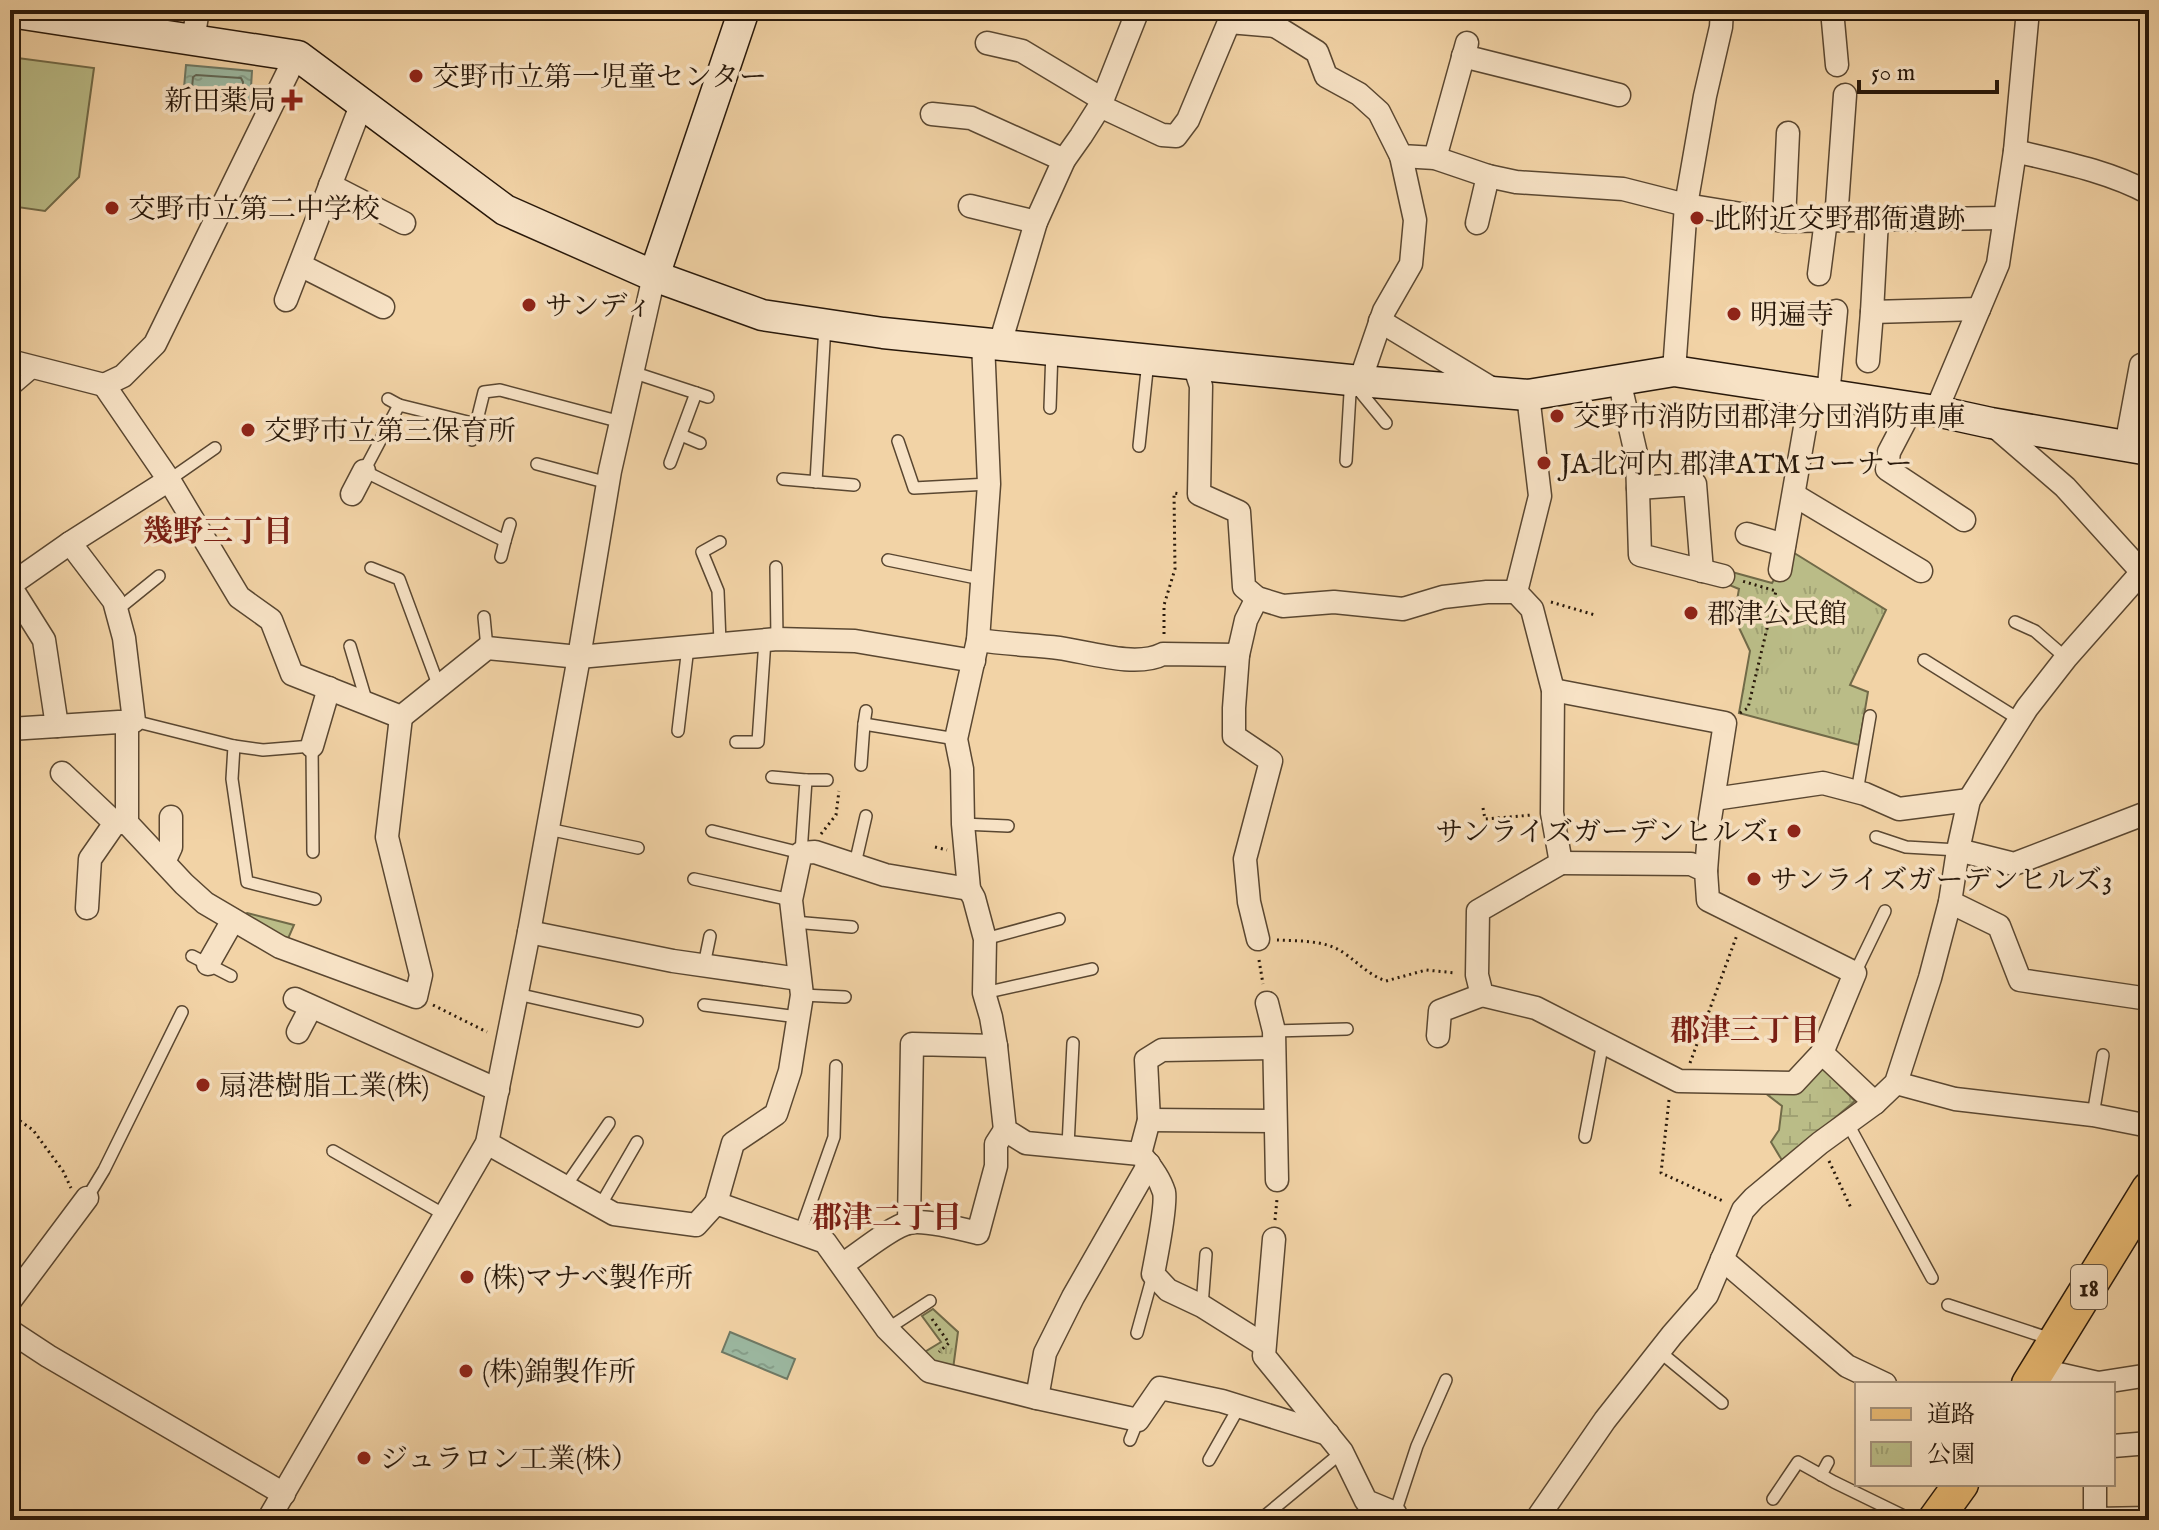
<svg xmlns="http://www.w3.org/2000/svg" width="2159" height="1530" font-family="'IM FELL English','Noto Serif JP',serif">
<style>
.green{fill:#babc87;stroke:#716a48;stroke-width:2}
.wetland{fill:url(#wetland-marsh);stroke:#716a48;stroke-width:2}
.park{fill:url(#park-tufts);stroke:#716a48;stroke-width:2}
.water{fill:url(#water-ripples);stroke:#6e7965;stroke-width:2}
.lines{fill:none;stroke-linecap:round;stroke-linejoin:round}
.shore{stroke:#626856;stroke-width:2}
.lane-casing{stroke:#5a4731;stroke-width:14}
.street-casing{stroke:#5a4731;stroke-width:25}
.secondary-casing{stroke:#28180a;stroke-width:33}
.primary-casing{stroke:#28180a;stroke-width:37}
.path{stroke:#28180a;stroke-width:3;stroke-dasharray:2 4;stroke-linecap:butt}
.lane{stroke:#f7e2c5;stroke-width:11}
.street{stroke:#f7e2c5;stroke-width:22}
.secondary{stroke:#f7e2c5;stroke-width:30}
.primary{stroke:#e9ba73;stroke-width:34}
.poi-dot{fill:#8f2418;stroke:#f7e2c5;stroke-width:3}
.labels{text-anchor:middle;stroke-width:7;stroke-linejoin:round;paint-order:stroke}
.shield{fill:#f7e2c5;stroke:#665542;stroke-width:2}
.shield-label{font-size:26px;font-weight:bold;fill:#28180a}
.poi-label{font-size:28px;fill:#28180a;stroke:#f7e2c5;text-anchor:start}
.neighbourhood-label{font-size:30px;font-weight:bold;fill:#7a1f14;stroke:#f7e2c5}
</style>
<defs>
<pattern id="wetland-marsh" width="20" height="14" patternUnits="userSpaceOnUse" patternTransform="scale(2)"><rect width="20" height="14" fill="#babc87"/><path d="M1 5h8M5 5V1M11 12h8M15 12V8" fill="none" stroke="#a0a173"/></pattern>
<pattern id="park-tufts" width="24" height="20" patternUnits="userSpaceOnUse" patternTransform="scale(2)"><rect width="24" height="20" fill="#babc87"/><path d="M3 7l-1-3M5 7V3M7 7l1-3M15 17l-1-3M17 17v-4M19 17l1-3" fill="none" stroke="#a0a173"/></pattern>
<pattern id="water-ripples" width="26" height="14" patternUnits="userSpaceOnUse" patternTransform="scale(2)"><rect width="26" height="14" fill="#9cb9a2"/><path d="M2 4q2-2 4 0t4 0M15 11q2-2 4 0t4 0" fill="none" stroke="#869e8a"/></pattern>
</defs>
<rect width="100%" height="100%" fill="#f2d3a6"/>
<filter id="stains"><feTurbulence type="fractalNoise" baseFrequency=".0025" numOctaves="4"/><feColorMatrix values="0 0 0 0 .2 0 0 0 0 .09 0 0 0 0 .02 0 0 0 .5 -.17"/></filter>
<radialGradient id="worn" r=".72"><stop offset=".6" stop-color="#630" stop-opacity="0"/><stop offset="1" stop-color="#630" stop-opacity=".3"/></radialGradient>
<!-- green -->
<path class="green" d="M10 57 94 68 79 177 45 211 10 206Z"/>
<!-- wetland -->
<path class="wetland" d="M1823 1067 1855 1101 1783 1162 1771 1142 1779 1130 1782 1106 1760 1089Z"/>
<!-- park -->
<g class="park">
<path d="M1791 551 1886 610 1850 685 1868 692 1859 745 1739 713 1750 651 1734 617 1739 589 1729 585 1732 572 1772 583Z"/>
<path d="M247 913 294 925 287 941 241 919Z"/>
<path d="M933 1309 958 1332 953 1369 935 1365 923 1353 941 1342 922 1316Z"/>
</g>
<!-- water -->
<g class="water">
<path d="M186 65 252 71 250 104 183 99Z"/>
<path d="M730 1332 795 1359 787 1379 722 1352Z"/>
</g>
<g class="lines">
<!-- shore -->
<path class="shore" d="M196 75 241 78 243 82 242 93 239 95 195 91 192 88 193 77Z"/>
<!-- lane casing -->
<g class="lane-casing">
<g id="lane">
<path d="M632 372 696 393 670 463"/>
<path d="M1359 386 1358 389 1386 423"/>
<path d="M10 392 37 369"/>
<path d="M696 393 708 397"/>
<path d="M388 399 399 405"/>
<path d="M1050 408 1052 350"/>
<path d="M681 435 700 443"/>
<path d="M472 440 476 424"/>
<path d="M898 441 914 488 989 484"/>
<path d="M1139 446 1148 361"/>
<path d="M1346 461 1350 393 1358 389"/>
<path d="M537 464 608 483"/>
<path d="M783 479 854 485"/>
<path d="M169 480 215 448"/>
<path d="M816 482 825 325"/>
<path d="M510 524 505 541 364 471 399 405 476 424 484 392 500 390 621 422"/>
<path d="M501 557 505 541"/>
<path d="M888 560 981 579"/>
<path d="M776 567 777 639"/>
<path d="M371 568 399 579 439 687"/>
<path d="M117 610 159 576"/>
<path d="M484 617 487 648"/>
<path d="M2015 622 2035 631 2066 658"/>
<path d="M720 643 718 591 702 552 720 542"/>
<path d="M350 646 367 703"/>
<path d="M1924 660 2020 720"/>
<path d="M134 721 234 746 232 779 247 882 315 899"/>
<path d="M864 724 866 711"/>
<path d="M678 731 688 647"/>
<path d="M736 742H758L765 640"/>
<path d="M234 746 263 750 312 746 313 852"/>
<path d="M861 765 864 724 956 739"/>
<path d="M806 780H827"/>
<path d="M1857 792 1870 716"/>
<path d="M963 824 1008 826"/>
<path d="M548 829 638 848"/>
<path d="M712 831 801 853 806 780 772 777"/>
<path d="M1876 837 1906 847 1958 850"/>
<path d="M855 864 866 816"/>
<path d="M694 879 791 900"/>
<path d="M794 922 852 927"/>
<path d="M985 939 1059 919"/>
<path d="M192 956 231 976"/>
<path d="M704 965 710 936"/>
<path d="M1855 973 1885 911"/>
<path d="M984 993 1092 969"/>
<path d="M517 994 637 1021"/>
<path d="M802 995 845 997"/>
<path d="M704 1005 798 1017"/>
<path d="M1274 1031 1347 1029"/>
<path d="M2093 1115 2103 1055"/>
<path d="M1848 1124 1932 1278"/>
<path d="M1585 1137 1603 1042"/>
<path d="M1068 1146 1073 1043"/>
<path d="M333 1151 445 1215"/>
<path d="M565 1187 609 1123"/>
<path d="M87 1198 104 1170 182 1012"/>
<path d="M600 1206 637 1142"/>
<path d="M800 1233 834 1137 836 1066"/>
<path d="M1948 1305 2051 1339"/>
<path d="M1202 1306 1206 1254"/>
<path d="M887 1329 930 1301"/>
<path d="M1137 1333 1153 1275"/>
<path d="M1660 1352 1722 1403"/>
<path d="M1130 1440 1138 1420"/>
<path d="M1209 1460 1239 1407"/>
<path d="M1821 1475 1828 1462"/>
<path d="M1773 1499 1798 1462 1834 1482 1912 1520"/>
<path d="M1395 1513 1417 1446 1446 1380"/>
<path d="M1260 1520 1342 1452"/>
</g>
</g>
<!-- street casing -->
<g class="street-casing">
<g id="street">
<path d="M1277 10 1275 26 1317 52 1326 76 1359 94 1379 112 1401 156 1435 158 1488 176 1516 182 1623 189 1686 205 1784 221 2004 218"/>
<path d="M1832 10 1837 65"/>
<path d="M193 40 198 10"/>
<path d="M987 43 1022 51 1102 99"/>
<path d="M1463 56 1619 95"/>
<path d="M1100 106 1162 135 1176 136 1188 120 1229 22 1275 26"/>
<path d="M932 114 971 118 1064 160"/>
<path d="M2015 151C2061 162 2108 171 2149 193"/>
<path d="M1435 158 1467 43"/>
<path d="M330 185 404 223"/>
<path d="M970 206 1036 222"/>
<path d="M1836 220 1845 95"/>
<path d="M1877 220 1872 312 1979 309"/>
<path d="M1784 221 1788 133"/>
<path d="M1477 223 1488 176"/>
<path d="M300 265 383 307"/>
<path d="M1819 274 1826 220"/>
<path d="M286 300 362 103"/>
<path d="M1380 321 1494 390"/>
<path d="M983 342 989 484 978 640 956 739 962 769 963 824 969 889 974 898 985 939 984 993 991 1017 996 1046 1005 1130 1026 1143 1140 1154C1149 1164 1160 1179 1164 1192 1167 1205 1156 1258 1153 1274L1168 1290 1202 1306 1264 1345"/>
<path d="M1000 344 1036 222 1064 160 1081 136 1100 106 1138 10"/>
<path d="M10 361 104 385 123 376 155 344 290 68 298 56"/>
<path d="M1868 361 1872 312"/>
<path d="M1194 365 1201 386 1199 494 1239 512 1244 587 1257 598 1283 606 1334 602 1403 609 1443 597 1487 592H1516"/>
<path d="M1674 371 1686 205 1705 96 1721 27 1722 10"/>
<path d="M1619 380 1637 458 1640 555 1723 576"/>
<path d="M1360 381 1384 311 1411 264 1415 220 1401 156"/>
<path d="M1528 395 1540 496 1516 592 1532 609 1553 690 1552 813 1561 863 1478 911 1477 975 1482 995 1536 1008 1679 1081 1794 1083 1822 1053 1875 1103"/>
<path d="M1828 396 1836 311"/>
<path d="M1912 408 1889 452 1887 469 1964 520"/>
<path d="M1936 411 1998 264 2015 151 2028 10"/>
<path d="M1992 424 2065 487 2142 572"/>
<path d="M2126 446 2141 365"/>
<path d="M169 480 239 597 271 620 292 674 401 717 487 648 579 657 777 639 855 641 974 661"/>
<path d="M1638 488 1695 484 1702 571"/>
<path d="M352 494 364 471"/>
<path d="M1794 495 1921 571"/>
<path d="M1747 534 1784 545"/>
<path d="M1780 570 1811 393"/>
<path d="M10 585 70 543 169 480 104 385"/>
<path d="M10 586 44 640 57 726 10 729"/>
<path d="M978 640C1005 644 1032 645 1059 648 1088 652 1136 668 1163 654L1238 655 1246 620 1257 598"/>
<path d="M1238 655 1234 708V736L1271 761 1245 859 1249 902 1258 939"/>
<path d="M1553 690 1725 723 1710 819 1706 871"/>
<path d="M127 722V823L184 884 205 903 280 947 416 997 421 975 387 837 401 717"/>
<path d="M57 726 134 721 124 638 114 601 70 543"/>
<path d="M312 746 329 688"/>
<path d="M62 773 115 823H127"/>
<path d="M1714 799 1823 783 1865 794 1899 809 1969 800"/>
<path d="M1958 850 2014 864 2149 812"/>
<path d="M164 862 171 847V817"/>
<path d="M1561 863 1691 864 1706 871 1708 900 1855 973 1822 1053"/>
<path d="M1950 902 1999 926 2020 980 2149 999"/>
<path d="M87 908 90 859 115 823"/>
<path d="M529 932 673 961 799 979"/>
<path d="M208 964 233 920"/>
<path d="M295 999 498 1090"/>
<path d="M1267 1003 1274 1031 1277 1180"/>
<path d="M298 1032 311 1007"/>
<path d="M1438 1036 1440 1011 1482 995"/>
<path d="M1896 1083 1955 1099 2093 1115 2149 1126"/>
<path d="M1149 1120 1275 1121"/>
<path d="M487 1143 614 1214 696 1225 716 1203 825 1242 887 1329 929 1371 1037 1398 1138 1420 1160 1388 1222 1401 1328 1434"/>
<path d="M1140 1154 1149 1120 1146 1060 1162 1050 1273 1048"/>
<path d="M716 1203 733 1143 776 1114 790 1071 802 995 791 900 801 853 815 852 885 875 969 889"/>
<path d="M909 1223 912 1044 996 1046"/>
<path d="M1274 1239 1264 1356 1342 1452 1366 1501 1395 1513"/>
<path d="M1722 1259 1847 1366 1885 1384"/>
<path d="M843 1264C859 1254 891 1227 908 1223 923 1219 962 1229 978 1233L996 1166V1144L1005 1130"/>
<path d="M10 1301 87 1198"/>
<path d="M10 1331 48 1356 284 1494"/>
<path d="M2042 1363 2054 1373 2098 1383 2149 1375"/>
<path d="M1037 1398 1045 1353 1073 1297 1149 1164"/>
<path d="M2113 1446 2149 1443"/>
<path d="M2095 1484V1519L2149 1518"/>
<path d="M268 1520 487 1143 529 932 579 657 610 471 654 276"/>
<path d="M1536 1520 1605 1420 1672 1335 1707 1295 1743 1210 1754 1198 1820 1143 1875 1103 1896 1083 1930 978 1950 902 1958 850 1969 800 2027 708 2066 658 2149 564"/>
</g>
</g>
<!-- secondary casing -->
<g class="secondary-casing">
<g id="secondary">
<path d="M744 10 654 276 762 315 883 333 1360 381 1528 395 1674 371 1936 411 1991 423 2149 450"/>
<path d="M10 12 298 56 505 210 654 276"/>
</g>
</g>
<!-- primary casing -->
<g class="primary-casing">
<g id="primary">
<path d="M2029 1384 2149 1189"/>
<path d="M1935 1520 1961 1484"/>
</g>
</g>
<!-- path -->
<g class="path">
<path d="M1551 602 1595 615"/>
<path d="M1164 634V605L1175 569 1174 493 1180 494"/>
<path d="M1740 713 1748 708 1776 591 1742 581"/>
<path d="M1483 808 1485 819 1532 815"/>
<path d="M821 834 836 815 839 791"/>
<path d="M935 847 947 850"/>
<path d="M1277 940C1299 941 1326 940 1344 953 1360 964 1367 974 1386 981L1426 970 1456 973"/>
<path d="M1259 960 1263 984"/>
<path d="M433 1005 487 1032"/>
<path d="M1690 1063 1737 935"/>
<path d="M1669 1100 1661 1173 1725 1202"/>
<path d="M10 1114 33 1130 63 1171 71 1188"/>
<path d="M1829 1161 1851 1208"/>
<path d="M1275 1220 1277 1199"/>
<path d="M932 1319 949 1343 939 1352"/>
<path d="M2145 1396 2148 1425"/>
</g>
<!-- lane -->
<use href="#lane" class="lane"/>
<!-- street -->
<use href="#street" class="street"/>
<!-- secondary -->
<use href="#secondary" class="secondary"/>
<!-- primary -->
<use href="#primary" class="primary"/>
</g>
<!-- markers -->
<g class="poi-dot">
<circle cx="416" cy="76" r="8"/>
<path d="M288 88h8v8h8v8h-8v8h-8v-8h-8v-8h8z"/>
<circle cx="112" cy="208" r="8"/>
<circle cx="1697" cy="218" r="8"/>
<circle cx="529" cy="305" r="8"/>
<circle cx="1734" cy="314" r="8"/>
<circle cx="1557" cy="416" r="8"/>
<circle cx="248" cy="430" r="8"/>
<circle cx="1544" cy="463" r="8"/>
<circle cx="1691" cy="613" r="8"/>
<circle cx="1794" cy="831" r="8"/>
<circle cx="1754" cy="879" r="8"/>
<circle cx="203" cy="1085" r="8"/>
<circle cx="467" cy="1277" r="8"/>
<circle cx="466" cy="1371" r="8"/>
<circle cx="364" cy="1458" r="8"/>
</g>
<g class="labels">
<!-- shield labels -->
<rect class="shield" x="2071" y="1265" width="36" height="44" rx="6"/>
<g class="shield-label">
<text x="2089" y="1296">18</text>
</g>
<!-- poi labels -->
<g class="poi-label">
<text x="432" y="86">交野市立第一児童センター</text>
<text x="276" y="110" text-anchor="end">新田薬局</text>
<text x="128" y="218">交野市立第二中学校</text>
<text x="1713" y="228">此附近交野郡衙遺跡</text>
<text x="545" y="315">サンディ</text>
<text x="1750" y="324">明遍寺</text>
<text x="1573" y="426">交野市消防団郡津分団消防車庫</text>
<text x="264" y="440">交野市立第三保育所</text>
<text x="1560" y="473">JA北河内 郡津ATMコーナー</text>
<text x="1707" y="623">郡津公民館</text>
<text x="1778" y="841" text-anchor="end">サンライズガーデンヒルズ1</text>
<text x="1770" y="889">サンライズガーデンヒルズ3</text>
<text x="219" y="1095">扇港樹脂工業(株)</text>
<text x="483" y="1287">(株)マナべ製作所</text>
<text x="482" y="1381">(株)錦製作所</text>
<text x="380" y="1468">ジュラロン工業(株）</text>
</g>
<!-- neighbourhood labels -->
<g class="neighbourhood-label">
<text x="218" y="541">幾野三丁目</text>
<text x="1745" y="1040">郡津三丁目</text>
<text x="887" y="1227">郡津二丁目</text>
</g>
</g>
<!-- margin -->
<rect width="2159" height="1530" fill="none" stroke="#f2d3a6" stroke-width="40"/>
<rect x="12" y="12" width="2135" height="1506" fill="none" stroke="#28180a" stroke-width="4"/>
<rect x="20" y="20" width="2119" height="1490" fill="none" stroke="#28180a" stroke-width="2"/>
<!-- legend -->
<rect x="1855" y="1382" width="260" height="104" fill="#f7e2c5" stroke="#a4917a" stroke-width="2"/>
<rect x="1871" y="1408" width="40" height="12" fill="#e9ba73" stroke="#a4917a" stroke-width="2"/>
<text x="1927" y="1422" font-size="24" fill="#28180a">道路</text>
<rect x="1871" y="1442" width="40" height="24" fill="url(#park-tufts)" stroke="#a4917a" stroke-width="2"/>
<text x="1927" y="1462" font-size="24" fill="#28180a">公園</text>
<!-- scale -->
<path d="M1859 80v12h138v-12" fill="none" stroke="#28180a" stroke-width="4"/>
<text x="1871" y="80" font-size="24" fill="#28180a" stroke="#f7e2c5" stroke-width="6" paint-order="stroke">50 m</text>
<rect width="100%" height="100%" filter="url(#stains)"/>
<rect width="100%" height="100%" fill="url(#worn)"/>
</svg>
